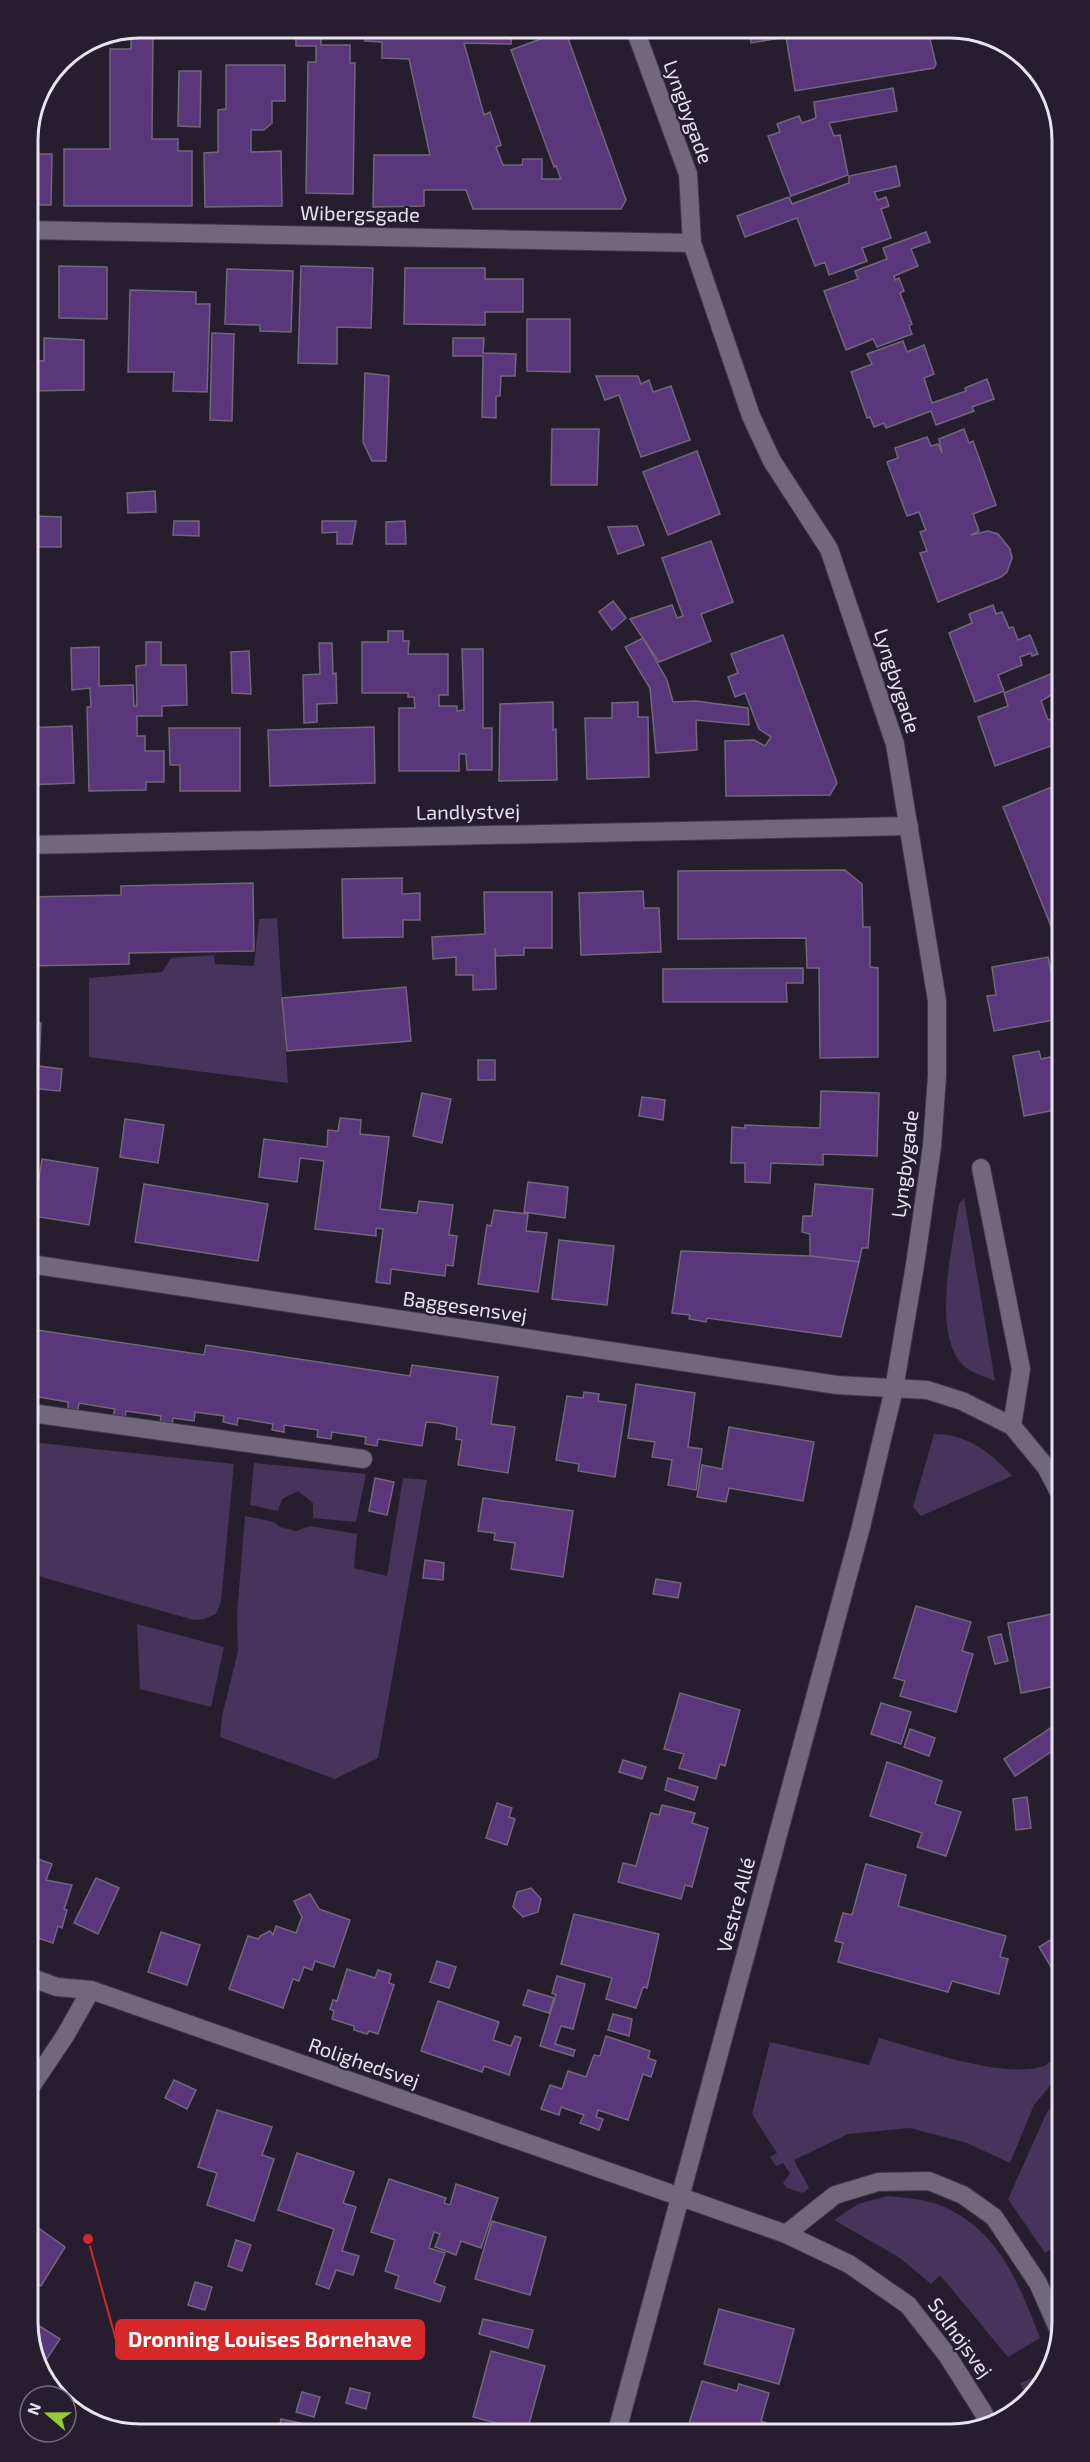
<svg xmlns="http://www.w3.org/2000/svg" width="1090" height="2462" font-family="'Exo 2',sans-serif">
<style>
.green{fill:#47345a}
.building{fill:#5a377a;stroke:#71677b;stroke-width:1.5}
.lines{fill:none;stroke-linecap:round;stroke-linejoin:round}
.service-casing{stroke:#3f3846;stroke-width:20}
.minor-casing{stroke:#3f3846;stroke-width:20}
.tertiary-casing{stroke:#3f3846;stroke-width:20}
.service{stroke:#71687c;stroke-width:18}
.minor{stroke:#71687c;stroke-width:18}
.tertiary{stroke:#71687c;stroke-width:18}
.labels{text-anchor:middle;stroke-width:4.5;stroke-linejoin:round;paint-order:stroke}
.street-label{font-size:20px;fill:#e8e3ee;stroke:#261e2f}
.rim{fill:none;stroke:#e8e3ee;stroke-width:3}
.leader{fill:none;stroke:#d62828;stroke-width:2}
.callout-dot{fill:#d62828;stroke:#261e2f;stroke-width:2}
.callout{fill:#d62828;stroke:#d62828;stroke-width:2}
.callout-label{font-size:21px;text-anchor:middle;font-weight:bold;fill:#fff}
</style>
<rect width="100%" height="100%" fill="#261e2f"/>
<!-- green -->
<g class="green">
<path d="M277 918 288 1083 89 1057V978L162 972 171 958 214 955 215 964 254 966 259 919Z"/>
<path d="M964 1198 995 1381C986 1377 973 1373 965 1367 930 1336 953 1245 959 1204Z"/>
<path d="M934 1434C967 1434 990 1452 1012 1476L921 1516 913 1507Z"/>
<path d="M31 1442 234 1464 221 1602 216 1614 204 1619 194 1620 31 1574Z"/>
<path d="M254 1463 366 1474 356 1522 313 1518V1503L298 1491 282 1499 278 1511 250 1505Z"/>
<path d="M403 1478 427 1480 378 1758 335 1779 220 1737 222 1716 238 1651 237 1614 245 1516 274 1522 280 1527 296 1531 310 1526 357 1534 354 1568 387 1576Z"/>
<path d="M137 1624 224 1647 211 1707 140 1689Z"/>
<path d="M879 2038C920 2049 1006 2080 1044 2066 1050 2063 1057 2056 1062 2052V2071L1034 2105 1010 2163 967 2143 910 2128 848 2134 794 2160 809 2188 803 2193 787 2188 783 2183 790 2173 783 2163 776 2166 770 2157 777 2153 752 2114 770 2042 869 2065Z"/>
<path d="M1062 2093 1063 2241 1045 2253 1008 2199 1047 2112Z"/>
<path d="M888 2196C906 2198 926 2199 942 2206 1000 2231 1019 2284 1040 2338L1008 2357 940 2275 931 2284 900 2258 834 2220 858 2204Z"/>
<path d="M1048 2372 1044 2386 1028 2398 1020 2383Z"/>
</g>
<!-- building -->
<g class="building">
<path d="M296 27H321V45H350V63H355L353 194 306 193 308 62H316V46H296Z"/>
<path d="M365 27H512L511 44 464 43 484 115 490 112 501 145 496 147 503 165H522L523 159H542V179H561L556 166 554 167 511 50 565 30 626 200 621 209H473L466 190H424V206L373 207 374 155H430L409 59 382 58V42L365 41Z"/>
<path d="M749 27H927L936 64 934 68 795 91 786 37 751 43Z"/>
<path d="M131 34H153L152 139H178V151H192V206H64V149H110V49H131Z"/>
<path d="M226 65H285V101H272V123L264 130H251V152L281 151 282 206 205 207 204 153 218 152V110L226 109Z"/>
<path d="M179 71H201L200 127 178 126Z"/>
<path d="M893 88 897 111 829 123 834 136 840 135 848 175 791 196 768 136 780 132 777 124 799 116 802 123 816 118 814 102Z"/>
<path d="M32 122V154H52L51 205H27V132Z"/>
<path d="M896 166 900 186 874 192 878 200 886 197 889 206 881 209 891 238 862 248 867 261 829 275 825 262 815 266 797 218 745 237 737 216 789 197 792 204 849 183V176Z"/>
<path d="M926 232 930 242 911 249 918 266 894 276 895 280 899 278 904 291 900 293 912 324 909 326 912 334 877 347 873 339 846 350 824 291 858 279 855 271 887 259 883 248Z"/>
<path d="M59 266 107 267V319L59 318Z"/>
<path d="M301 266 373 268 371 328 337 327V364L298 363Z"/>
<path d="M405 268H485V279H523V312H485V325L404 324Z"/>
<path d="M227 269 293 271 291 332 260 331V325L225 324Z"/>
<path d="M28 280H31L30 337H28Z"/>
<path d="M130 290 196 292V304H210L207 392 173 391 174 372H128Z"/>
<path d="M527 319H570V372L527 371Z"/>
<path d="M212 333 234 334 232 421 210 420Z"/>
<path d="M44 338 84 340V390L28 391V360L44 361Z"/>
<path d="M453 338H484L483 353 516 354 515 376H501L500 396H496V418L482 417 483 356H453Z"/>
<path d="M903 341 907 352 924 345 934 374 924 378 932 403 966 391 965 388 987 379 994 399 972 407 974 411 936 425 931 411 886 428 884 423 874 427 870 417 867 418 851 372 872 364 867 354Z"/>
<path d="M365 373 389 376 386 461H372L363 442Z"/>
<path d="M596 376H638L641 384 649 380 653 392 671 386 690 440 641 457 619 395 605 400Z"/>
<path d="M552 429H599L597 485H551Z"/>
<path d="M964 429 969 443 973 441 996 505 973 514 979 531 971 535 988 531 998 534 1010 549 1012 558 1007 572 1001 577 938 602 920 553 927 551 920 532 926 530 925 528 919 512 907 516 887 462 898 458 895 448 927 437 931 446 938 444 942 453 939 439Z"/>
<path d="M697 451 720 514 668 535 643 472Z"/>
<path d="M155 491 156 512 128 513 127 493Z"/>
<path d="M32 516 61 517V547H32Z"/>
<path d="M174 521H199V536L173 535Z"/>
<path d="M322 521H356L352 544H337V532L322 533Z"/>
<path d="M405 521 406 544H386V522Z"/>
<path d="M637 526 644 545 618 554 608 527Z"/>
<path d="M711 541 733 602 701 614 711 641 659 662 630 619 672 605 677 618 683 616 662 558Z"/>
<path d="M613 601 626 618 612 630 599 612Z"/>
<path d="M993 605 996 614 1002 612 1009 628 1013 627 1018 640 1030 635 1038 654 1032 656 1031 653 1020 657 1022 665 998 675 1004 691 975 702 949 633 972 623 969 614Z"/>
<path d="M388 631H403V641H409L408 654H448V695H439V706H457V711L464 710 462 649H483V728H492V770H467L466 754H459V771H399V708H415L414 697H408V693H362V642H388Z"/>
<path d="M783 635 837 783 830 795 726 796 725 741 754 740 765 746 771 737 759 729 745 693 735 697 728 677 738 673 731 654Z"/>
<path d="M643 638 667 680 673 702 696 701 748 708 749 725 696 720 697 750 656 753 650 688 625 647Z"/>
<path d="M146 642H161V665H186L187 705 162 706V716H137V736H145V751H164V782H146V790L89 791 87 707H91L90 688 72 690 71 648 99 647V686L133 685 134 706H137L136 666 146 665Z"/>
<path d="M319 643H332L333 674 336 673 337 703 317 704V722L304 723 303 675 320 674Z"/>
<path d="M249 651 251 694 232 693 231 652Z"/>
<path d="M1058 671 1059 690 1041 701 1048 720 1056 717 1059 724V743L995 766 978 717 1008 706 1004 693Z"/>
<path d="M553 702V730L556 729 557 780 499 781 500 704Z"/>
<path d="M638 702V717H648L649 777 587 779 585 718H612V703Z"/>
<path d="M72 726 74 783 29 785V728Z"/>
<path d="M374 727 375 783 270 786 268 730Z"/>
<path d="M169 728H240V791H180V765H170Z"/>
<path d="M1059 784V923L1051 926 1003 807Z"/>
<path d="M845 870 862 884 863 927H870V967L878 968V1057L820 1058 819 968H807L806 938 678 939V871Z"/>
<path d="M402 878V894L420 893V920H403V937L343 938 342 879Z"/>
<path d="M253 883 254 951 129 953V964L29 966V897L121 895V886Z"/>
<path d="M643 891 644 908H659L661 952 581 955 579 893Z"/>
<path d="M484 892H552V948H524V955L496 956 495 948 496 989 473 990V975H456V957L433 959 432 937 485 934Z"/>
<path d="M1048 957 1052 977 1059 976V1019L994 1031 987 996 996 995 992 967Z"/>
<path d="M803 968V983H786L787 1002H663V969Z"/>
<path d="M406 987 411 1041 287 1051 282 998Z"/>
<path d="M30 1023H41L39 1066 62 1069 60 1091 30 1088Z"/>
<path d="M1039 1051 1041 1059 1060 1055V1109L1024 1116 1013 1056Z"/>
<rect x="478" y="1060" width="17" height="20"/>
<path d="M821 1091 879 1093 877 1156 823 1154V1165L771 1163 770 1183 745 1182V1163H731L732 1127 745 1128V1125L820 1128Z"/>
<path d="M422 1093 451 1099 442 1143 413 1136Z"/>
<path d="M642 1097 665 1100 663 1120 639 1116Z"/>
<path d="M340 1118 361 1120 360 1134 389 1137 380 1209 417 1213 419 1201 453 1205 449 1235 457 1236 453 1266 446 1265 445 1276 391 1269 390 1284 376 1282 383 1229 376 1228V1236L315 1229 324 1161 300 1158 297 1182 259 1177 264 1139 327 1147 328 1130 338 1131Z"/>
<path d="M125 1119 164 1125 158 1163 120 1157Z"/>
<path d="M42 1159 98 1168 89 1225 33 1216Z"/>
<path d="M528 1182 568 1187 565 1218 524 1212Z"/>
<path d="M144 1184 268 1204 258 1261 135 1242Z"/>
<path d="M815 1184 873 1189 868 1248H862L859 1262 810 1256V1234L802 1232 803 1216H812Z"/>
<path d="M494 1210 528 1214 526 1231 547 1233 538 1292 478 1284 487 1225 491 1226Z"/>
<path d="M559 1240 614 1246 607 1305 552 1299Z"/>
<path d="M681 1251 810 1256 859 1262 841 1337 707 1318 706 1322 689 1319 690 1315 672 1313Z"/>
<path d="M30 1329 204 1355 206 1345 410 1376 412 1365 498 1377 491 1424 515 1427 508 1473 458 1465 462 1440 456 1439 457 1427 438 1423 426 1422 422 1446 378 1439 377 1446 365 1444 366 1437 332 1432 331 1439 317 1437 318 1430 284 1425V1432L272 1430 273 1424 238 1418 237 1425 223 1422 224 1416 195 1412 194 1421 173 1418 172 1425 160 1423 161 1416 126 1411 125 1418 113 1416 115 1409 79 1403 78 1410 68 1409V1402L33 1396 31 1403Z"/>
<path d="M636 1384 695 1393 688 1447 702 1449 696 1490 668 1485 672 1460 652 1457 655 1442 628 1438Z"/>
<path d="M584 1392 599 1394 598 1401 626 1405 615 1477 578 1471 579 1464 556 1460 567 1396 583 1398Z"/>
<path d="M729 1427 814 1442 803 1501 729 1488 726 1502 697 1497 702 1465 722 1469Z"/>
<path d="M375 1478 394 1482 387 1515 369 1511Z"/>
<path d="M483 1498 573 1511 563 1577 511 1569 515 1543 494 1540 495 1533 478 1531Z"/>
<path d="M425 1560 444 1563 443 1580 423 1578Z"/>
<path d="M656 1579 681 1583 678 1598 653 1594Z"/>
<path d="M916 1606 971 1622 962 1651 973 1654 956 1712 900 1696 905 1681 894 1678Z"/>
<path d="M1057 1613 1061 1637V1685L1021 1693 1008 1623Z"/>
<path d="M1001 1634 1008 1661 995 1664 988 1637Z"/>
<path d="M680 1693 740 1710 725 1766 720 1764 716 1779 679 1768 684 1754 664 1749Z"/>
<path d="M881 1703 911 1712 901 1744 871 1734Z"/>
<path d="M1052 1727 1061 1745 1015 1776 1004 1759Z"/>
<path d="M910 1729 935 1738 929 1756 904 1747Z"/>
<path d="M623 1760 646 1767 642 1779 619 1772Z"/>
<path d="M887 1762 942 1781 935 1804 961 1812 946 1856 917 1847 922 1833 870 1816Z"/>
<path d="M668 1778 698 1787 694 1800 665 1790Z"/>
<path d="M1027 1797 1031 1828 1016 1830 1013 1799Z"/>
<path d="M497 1803 512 1808 509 1817 515 1819 507 1845 486 1838Z"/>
<path d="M662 1805 695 1813 692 1823 708 1828 692 1887 685 1885 681 1899 618 1882 623 1863 636 1866 651 1813 659 1815Z"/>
<path d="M32 1857 52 1864 46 1880 72 1885 64 1909 67 1910 62 1928 58 1926 53 1943 32 1936Z"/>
<path d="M866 1864 906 1875 898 1906 1006 1936 1000 1957 1008 1959 999 1994 952 1981 948 1992 838 1962 843 1943 835 1941 843 1913 852 1915Z"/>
<path d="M96 1878 119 1888 98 1934 74 1923Z"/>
<path d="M531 1888 541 1899 538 1912 523 1917 513 1907 517 1892Z"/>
<path d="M310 1894 319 1909 350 1920 334 1967 315 1961 312 1970 304 1967 299 1981 293 1979 283 2008 229 1989 248 1936 259 1939 260 1936 270 1931 273 1935 276 1926 296 1933 302 1917 294 1901Z"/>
<path d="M574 1914 659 1934 647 1988 643 1987 636 2008 606 1999 612 1978 561 1964Z"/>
<path d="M161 1932 200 1945 187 1985 148 1972Z"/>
<path d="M1062 1933V1985L1039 1947Z"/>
<path d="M437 1961 456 1967 449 1988 430 1982Z"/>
<path d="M347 1969 375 1978 378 1970 391 1974 389 1983 394 1985 378 2034 369 2031 367 2034 354 2030V2026L332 2019 334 2011 330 2009 333 2000 337 2001Z"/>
<path d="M557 1976 585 1984 573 2029 561 2026 555 2044 575 2050 573 2056 540 2046 556 1995 552 1993Z"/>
<path d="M528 1990 554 1998 549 2013 523 2005Z"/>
<path d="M438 2001 499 2022 493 2040 511 2046 515 2036 521 2038 509 2075 484 2066 482 2072 421 2051Z"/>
<path d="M613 2014 632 2019 629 2036 608 2030Z"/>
<path d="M606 2036 650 2051 648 2058 656 2061 651 2077 643 2074 628 2120 598 2110 596 2117 603 2119 599 2130 580 2123 584 2115 561 2107 559 2115 541 2109 550 2085 562 2089 568 2071 586 2077 594 2055 600 2056Z"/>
<path d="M174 2080 196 2090 187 2109 165 2098Z"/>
<path d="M217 2110 272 2127 262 2155 274 2159 254 2221 207 2205 217 2173 198 2167Z"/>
<path d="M297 2153 354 2172 343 2203 356 2207 342 2251 359 2256 353 2275 336 2270 329 2289 316 2284 334 2229 278 2210Z"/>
<path d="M389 2179 446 2198 444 2203 450 2205 456 2184 498 2198 481 2248 461 2241 456 2255 435 2247 440 2234 434 2232 429 2248 445 2253 434 2283 445 2287 440 2302 395 2288 399 2276 385 2271 395 2240 371 2232Z"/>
<path d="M492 2221 546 2237 530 2295 475 2279Z"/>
<path d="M33 2224 65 2247 41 2286 33 2281Z"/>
<path d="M236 2240 251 2245 242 2271 228 2266Z"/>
<path d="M195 2282 212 2287 205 2310 188 2305Z"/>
<path d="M719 2309 794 2329 779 2384 704 2364Z"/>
<path d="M483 2319 533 2330 528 2348 479 2334Z"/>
<path d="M33 2322 60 2339 40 2369 33 2359Z"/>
<path d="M491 2351 545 2366 527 2431 473 2417Z"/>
<path d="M702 2381 737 2391 739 2384 769 2393 761 2421 766 2423 763 2430 742 2431 732 2428 731 2431H685L686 2427H688Z"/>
<path d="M350 2388 370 2393 366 2409 346 2403Z"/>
<path d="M302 2392 320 2397 314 2417 296 2412Z"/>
<path d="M281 2419 301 2423 299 2434H278Z"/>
</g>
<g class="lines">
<!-- service casing -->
<g class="service-casing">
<g id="service">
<path d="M31 1413 363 1459"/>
<path d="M32 2085 65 2036 91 1990"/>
<path d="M786 2234 835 2195 878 2182 929 2181 963 2195 994 2217 1038 2283 1060 2333"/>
</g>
</g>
<!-- minor casing -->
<g class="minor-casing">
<g id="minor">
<path d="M27 230 692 243"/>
<path d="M29 845 909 826"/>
<path d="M981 1168 1021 1369 1012 1426"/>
<path d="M30 1264 837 1385 927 1390 962 1401 1012 1426 1046 1467 1061 1496"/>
<path d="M32 1978 57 1987 91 1990 786 2234 849 2264 908 2305 947 2355 983 2412 990 2427"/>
</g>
</g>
<!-- tertiary casing -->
<g class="tertiary-casing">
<path id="tertiary" d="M617 2431 861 1527 894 1389 915 1265 932 1146 937 1076V1001L895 744 829 549 772 461 751 416 692 243 688 174 634 27"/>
</g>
<!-- service -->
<use href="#service" class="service"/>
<!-- minor -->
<use href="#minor" class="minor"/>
<!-- tertiary -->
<use href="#tertiary" class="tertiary"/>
</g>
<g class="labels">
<!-- street labels -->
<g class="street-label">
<text transform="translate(688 112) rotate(70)" y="7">Lyngbygade</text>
<text transform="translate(360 214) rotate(1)" y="7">Wibergsgade</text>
<text transform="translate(897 681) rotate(72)" y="7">Lyngbygade</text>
<text transform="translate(468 812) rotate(-1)" y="7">Landlystvej</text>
<text transform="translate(905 1164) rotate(-83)" y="7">Lyngbygade</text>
<text transform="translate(465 1307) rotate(8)" y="7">Baggesensvej</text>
<text transform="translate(736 1905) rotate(-75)" y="7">Vestre Allé</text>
<text transform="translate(364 2063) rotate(19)" y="7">Rolighedsvej</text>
<text transform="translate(960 2338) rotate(54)" y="7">Solhøjsvej</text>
</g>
</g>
<!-- crop -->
<path d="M0 0H1090V2462H0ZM140 38H950A102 102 0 0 1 1052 140V2322A102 102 0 0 1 950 2424H140A102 102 0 0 1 38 2322V140A102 102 0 0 1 140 38Z" fill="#261e2f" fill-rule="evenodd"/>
<path class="rim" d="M140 38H950A102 102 0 0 1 1052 140V2322A102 102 0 0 1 950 2424H140A102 102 0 0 1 38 2322V140A102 102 0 0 1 140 38Z"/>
<!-- callouts -->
<path class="leader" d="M88 2239L116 2340"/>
<circle class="callout-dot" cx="88" cy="2239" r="6"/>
<rect class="callout" x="116" y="2320" width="308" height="39" rx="6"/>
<g class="callout-label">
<text x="270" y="2347">Dronning Louises Børnehave</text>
</g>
<!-- north arrow -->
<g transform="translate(48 2414) rotate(290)"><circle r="28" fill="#261e2f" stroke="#746d7b" stroke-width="1.5"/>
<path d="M0-4.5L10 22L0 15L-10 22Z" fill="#99cb35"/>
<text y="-9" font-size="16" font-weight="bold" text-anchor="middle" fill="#e8e3ee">N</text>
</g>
</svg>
